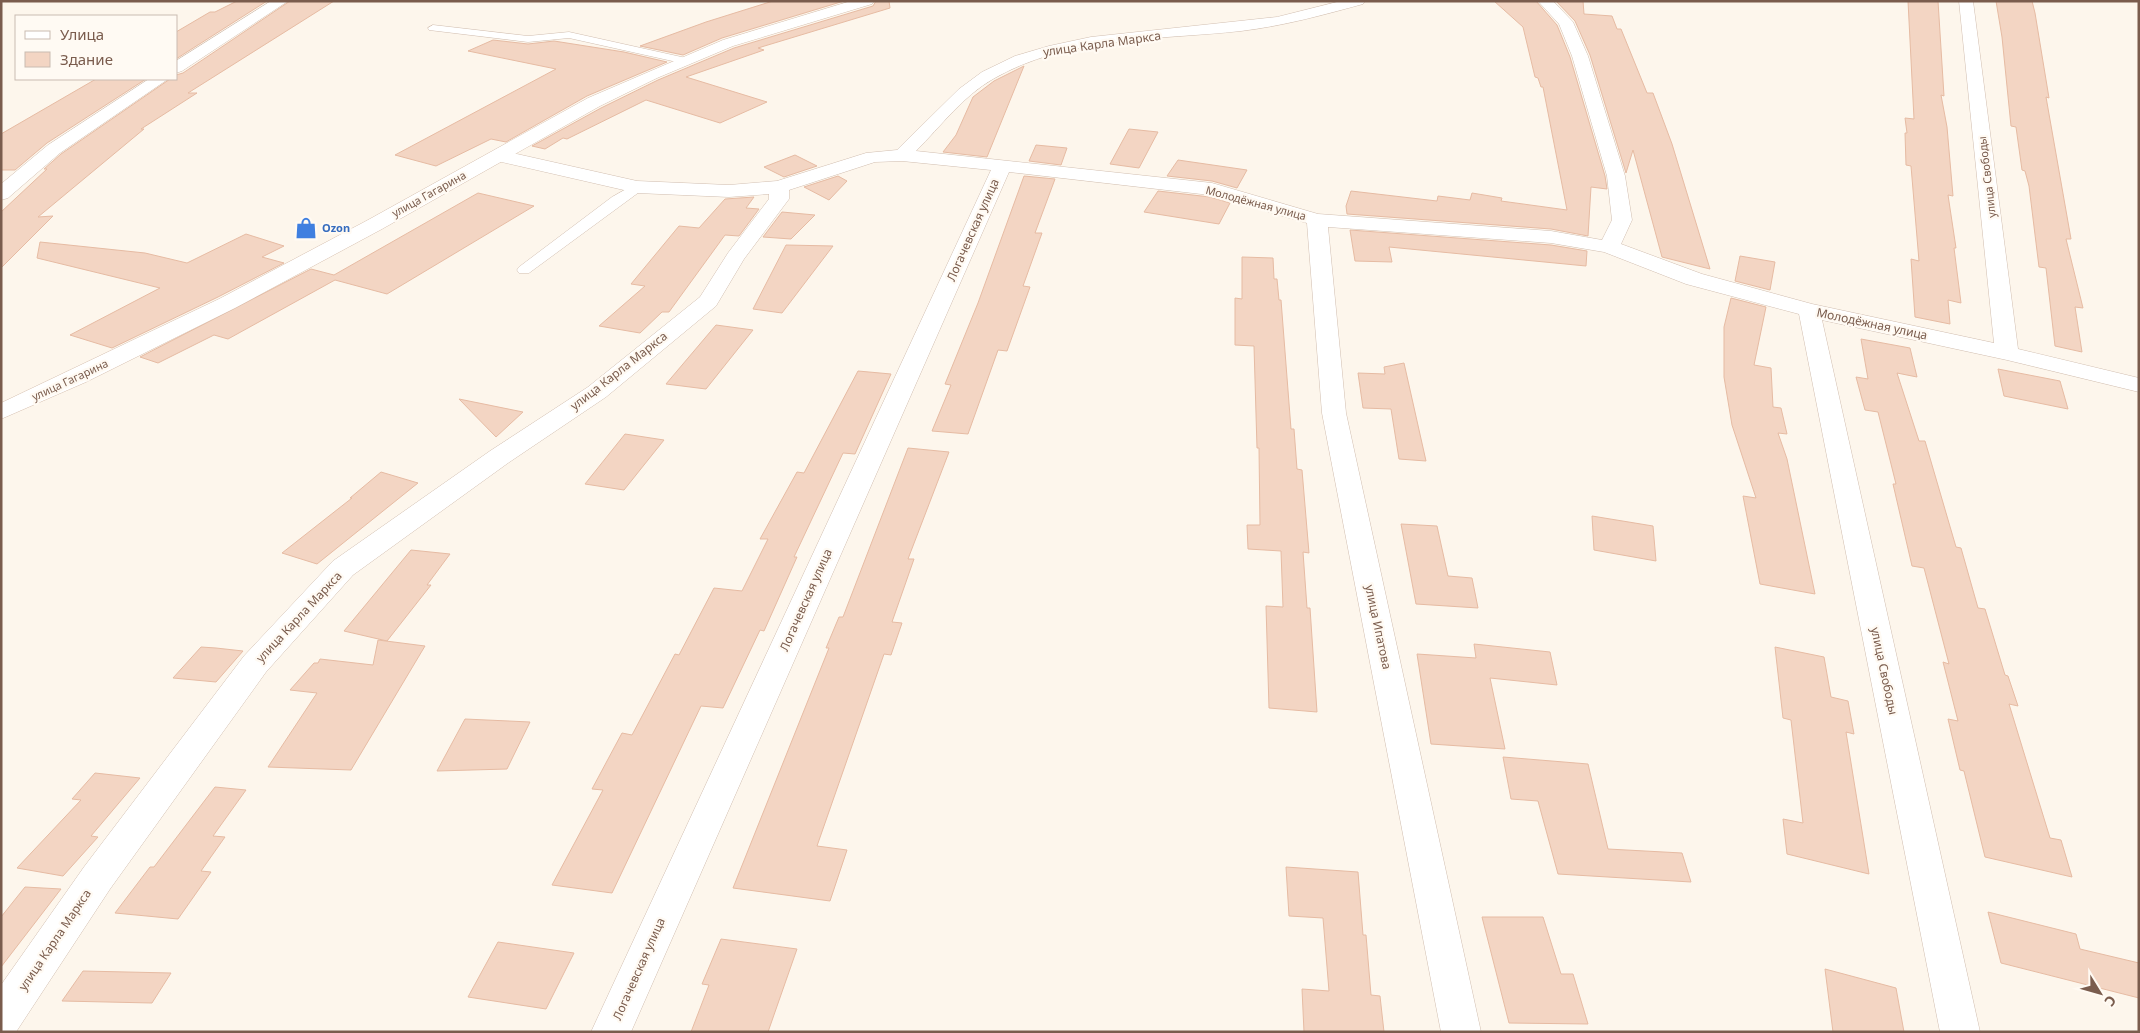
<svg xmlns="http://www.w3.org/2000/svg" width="2140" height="1033" font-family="'Noto Sans',sans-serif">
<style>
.building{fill:#f3d5c3;stroke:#e6bba3}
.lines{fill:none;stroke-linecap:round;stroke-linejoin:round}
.service-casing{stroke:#d1beb0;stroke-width:1}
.minor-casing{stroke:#d1beb0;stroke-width:1}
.secondary-casing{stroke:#d6c0b0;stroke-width:1}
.service{fill:#fff;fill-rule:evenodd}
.minor{fill:#fff;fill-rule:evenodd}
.secondary{fill:#fff;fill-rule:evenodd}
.labels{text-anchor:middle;stroke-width:4.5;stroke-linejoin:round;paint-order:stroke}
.far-street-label{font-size:11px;fill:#7a5c4d;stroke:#fffaf3}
.far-shop-label{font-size:11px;font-weight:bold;fill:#366cbe;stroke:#fffaf3;text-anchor:start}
.street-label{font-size:12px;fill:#7a5c4d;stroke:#fffaf3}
</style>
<rect width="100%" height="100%" fill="#fdf6ec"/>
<!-- building -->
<g class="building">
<path d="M237 1H267L176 59V32L210 12H215Z"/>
<path d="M290 1H334L188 93H197L141 129H144L38 217 53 216 1 268V212L47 169H44L61 154 170 79H176V75L183 73Z"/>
<path d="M773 1H844L722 38 683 55 640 46 706 22Z"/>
<path d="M876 1H889L890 8 758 48 764 50 686 77 767 102 720 123 646 100 567 139 563 138 545 149 532 146 601 108 658 80 734 48 873 6Z"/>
<path d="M1494 1H1536L1557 25 1570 57 1605 176 1607 189 1591 187 1588 236 1551 229 1347 214 1346 206 1351 191 1437 201 1438 196 1470 200 1472 193 1502 198 1501 201 1567 210 1543 87H1541L1538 78 1535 77 1523 27Z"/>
<path d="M1556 1H1583L1584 14 1612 16 1617 29H1621L1647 93H1653L1672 144 1710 269 1662 257 1633 150 1626 173 1590 55 1575 21Z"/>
<path d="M1908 1H1938L1944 96 1941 95 1947 127 1953 196 1948 195 1956 248H1954L1961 303 1948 300 1950 324 1915 317 1911 259 1919 261 1911 166 1906 165 1905 133H1907L1905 118 1914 119Z"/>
<path d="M1996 1H2032L2035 13 2049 98 2046 97 2071 239H2066L2083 308 2075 307 2082 352 2055 346 2046 268 2039 267 2029 186 2025 171 2022 170 2016 127 2011 126 2002 37Z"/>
<path d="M493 40 528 44 554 41 624 52 667 62 587 96 506 142 491 139 436 166 395 155 556 69 468 51Z"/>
<path d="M1024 66 987 157 943 152 956 135 973 97 994 81Z"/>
<path d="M96 79H146L47 143 15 170H1V134Z"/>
<path d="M1129 129 1158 132 1139 168 1110 164Z"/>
<path d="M1036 145 1067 148 1061 165 1029 161Z"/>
<path d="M795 155 817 166 784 177 764 167Z"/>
<path d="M1178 160 1247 170 1237 188 1212 181 1167 176Z"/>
<path d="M838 176 847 181 829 200 804 187Z"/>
<path d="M1024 176 1055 179 1035 233H1042L1023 286 1030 287 1007 351 998 350 968 434 932 431 951 385 945 384 978 303Z"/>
<path d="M1158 191 1210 197 1230 203 1219 224 1144 212Z"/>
<path d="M478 193 534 206 387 294 335 280 228 339 214 335 158 363 140 357 311 269 334 275Z"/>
<path d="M754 197 746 208 759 209 739 236 725 235 669 312H662L640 333 599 326 645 286 631 284 679 226 699 228 725 199Z"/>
<path d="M782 212 815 215 791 239 763 237Z"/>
<path d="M1350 230 1551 245 1587 251 1586 266 1389 247 1392 262 1355 261Z"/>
<path d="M246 234 284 246 262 257 284 263 218 297 112 348 70 335 160 288 37 258 40 242 145 253 187 263Z"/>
<path d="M786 245 833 246 782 313 753 309Z"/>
<path d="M1740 256 1775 262 1770 290 1735 281Z"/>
<path d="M1242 257 1273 258 1274 279H1277L1279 300H1281L1291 429H1294L1297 469 1302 470 1309 553 1303 552 1307 608H1310L1317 712 1269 708 1266 606 1283 607 1281 551 1248 549 1247 525H1260L1259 448H1257L1254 346 1235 345V298L1242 299Z"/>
<path d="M1731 298 1766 307 1754 365 1771 368 1773 407 1781 408 1787 434 1778 433 1787 459 1815 594 1760 584 1743 496 1756 498 1732 425 1724 377V327Z"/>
<path d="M716 325 753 330 706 389 666 384Z"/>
<path d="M1861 339 1910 348 1917 377 1897 373 1919 441H1925L1956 547 1961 548 1978 608 1985 609 2005 675 2008 676 2018 706 2009 704 2050 838 2061 840 2072 877 1985 857 1964 771 1960 770 1948 719 1958 721 1943 662 1949 664 1924 568 1912 566 1893 484H1896L1878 412 1865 410 1856 377 1868 379Z"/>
<path d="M1404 363 1426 461 1399 459 1391 409 1363 408 1358 373 1385 374 1384 367Z"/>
<path d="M1998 369 2060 381 2068 409 2004 396Z"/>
<path d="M858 371 891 374 855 454 843 453 794 557H797L764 631 760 630 723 708 701 706 612 893 552 885 603 790 592 789 622 733 632 735 675 654 679 655 714 588 742 591 768 539H760L797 472 804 473Z"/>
<path d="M459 399 523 412 496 437Z"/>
<path d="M625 434 664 440 624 490 585 484Z"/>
<path d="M908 448 949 452 908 559H914L892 622 902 623 891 655 884 654 817 846 847 850 830 901 733 888 829 648H826L839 617H843Z"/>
<path d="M381 472 418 483 317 564 282 553 352 498H350Z"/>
<path d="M1592 516 1653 526 1656 561 1594 550Z"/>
<path d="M1401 524 1437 526 1448 576 1472 578 1478 608 1416 604Z"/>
<path d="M411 550 450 554 427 585H431L387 641 344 631Z"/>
<path d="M378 640 425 646 351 770 268 767 317 693 290 690 314 663H318L320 659 373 665Z"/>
<path d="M1474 644 1550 652 1557 685 1490 678 1505 749 1431 744 1417 654 1476 658Z"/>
<path d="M201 647 216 648 243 651 216 682 173 678Z"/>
<path d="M1775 647 1824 657 1831 697 1848 701 1854 734 1846 732 1869 874 1787 854 1783 819 1803 823 1791 720 1783 718Z"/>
<path d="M465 719 530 722 507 769 437 771Z"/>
<path d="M1503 757 1588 764 1608 849 1682 853 1691 882 1558 874 1538 801 1511 799Z"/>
<path d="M95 773 140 778 91 836 98 837 63 876 17 868 81 800 72 799Z"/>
<path d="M215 787 246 790 213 836 225 837 201 871 211 872 178 919 115 913 150 867H154Z"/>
<path d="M1286 867 1358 872 1363 935H1366L1371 995 1380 996 1384 1032H1304L1302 989 1329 991 1323 918 1289 916Z"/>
<path d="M25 887 61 889 1 967V917Z"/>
<path d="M1988 912 2076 934 2080 949 2139 963V998L2001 963Z"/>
<path d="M1482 917H1543L1561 974H1573L1588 1024 1509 1023Z"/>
<path d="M721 939 797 949 768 1032H691L709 985 702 984Z"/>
<path d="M498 942 574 953 546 1009 468 997Z"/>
<path d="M1825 969 1896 988 1904 1032H1833Z"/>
<path d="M83 971 171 973 152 1003 62 1001Z"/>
</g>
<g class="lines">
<!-- service casing -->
<g class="service-casing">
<g id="service">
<path d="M433 25 528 36 569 32 686 58 691 61 686 64 569 38 528 42 429 30 428 28Z"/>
<path d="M637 183 642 184 644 187 642 190 529 273H519L517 270 519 267 612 197Z"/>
</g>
</g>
<!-- minor casing -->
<g class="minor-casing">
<g id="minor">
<path d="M271 1H288L182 71 176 73V61Z"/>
<path d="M1341 1H1365L1363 4C1323 15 1283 26 1241 31 1159 40 1067 36 993 79 963 96 941 126 916 151L1212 183 1318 214 1551 231 1602 240 1612 220 1607 176 1572 56 1559 24 1538 1H1553L1573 22 1588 56 1625 176 1632 220 1621 244 1702 274 1812 304 1994 343 1959 1H1973L2018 349 2139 378V392L2007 360 1822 320 1980 1032H1940L1799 314 1686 284 1604 252 1551 243 1328 227 1346 413 1481 1032H1441L1322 413 1307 223 1210 195 1009 172 631 1032H591L991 170 902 161 875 162 789 190V199L744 259 716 306 606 397 508 463 353 575 266 672 110 889 16 1032H1V985L84 867 244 656 333 561 490 451 588 387 700 297 728 253 769 199V194L729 197 637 193 493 160 490 156 493 152 499 150 637 181 729 185 777 181 866 153 897 150 959 89 982 72 1015 56 1049 46 1091 37 1277 17Z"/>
<path d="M149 79H168L60 153 8 198 1 200V184L48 145Z"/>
</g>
</g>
<!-- secondary casing -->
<g class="secondary-casing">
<path id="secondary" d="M851 1H874L872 4 733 46 657 78 600 106 382 229 235 308 86 382 1 419V403L219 299 368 220 588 98 723 40Z"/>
</g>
<!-- service -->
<use href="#service" class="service"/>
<!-- minor -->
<use href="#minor" class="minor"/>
<!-- secondary -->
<use href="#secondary" class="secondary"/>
</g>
<!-- icons -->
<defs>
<g id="shop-bare" transform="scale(1.725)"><path d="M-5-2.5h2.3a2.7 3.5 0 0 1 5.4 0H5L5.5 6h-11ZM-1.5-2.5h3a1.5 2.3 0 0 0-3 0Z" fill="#3f7fe0" stroke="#fffaf3" stroke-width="2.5" paint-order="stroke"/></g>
</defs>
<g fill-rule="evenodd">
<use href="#shop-bare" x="306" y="228"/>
</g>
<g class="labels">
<!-- far-street labels -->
<g class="far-street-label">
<text transform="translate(1987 177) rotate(-97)" y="4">улица Свободы</text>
<text transform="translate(429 194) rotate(-29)" y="4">улица Гагарина</text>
<text transform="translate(1256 203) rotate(15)" y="4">Молодёжная улица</text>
<text transform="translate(70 380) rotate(-25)" y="4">улица Гагарина</text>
</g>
<!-- far-shop labels -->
<g class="far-shop-label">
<text x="322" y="232">Ozon</text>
</g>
<!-- street labels -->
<g class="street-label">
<text transform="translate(1102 44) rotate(-8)" y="4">улица Карла Маркса</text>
<text transform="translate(973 230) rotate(-66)" y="4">Логачевская улица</text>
<text transform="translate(1872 324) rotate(12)" y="4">Молодёжная улица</text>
<text transform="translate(619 371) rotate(-38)" y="4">улица Карла Маркса</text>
<text transform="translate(806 600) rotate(-66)" y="4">Логачевская улица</text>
<text transform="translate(299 617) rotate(-47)" y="4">улица Карла Маркса</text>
<text transform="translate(1378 627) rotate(78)" y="4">улица Ипатова</text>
<text transform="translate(1884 671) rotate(78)" y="4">улица Свободы</text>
<text transform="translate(55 940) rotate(-56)" y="4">улица Карла Маркса</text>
<text transform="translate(639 969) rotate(-66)" y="4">Логачевская улица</text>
</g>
</g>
<!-- border -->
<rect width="2140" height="1033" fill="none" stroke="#7a5c4d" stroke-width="5"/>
<!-- legend -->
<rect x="15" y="15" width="162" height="65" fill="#fffaf3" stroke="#cabbb1"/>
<rect x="25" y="31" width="25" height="8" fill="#ffffff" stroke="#cabbb1"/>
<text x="60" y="40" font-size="15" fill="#7a5c4d">Улица</text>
<rect x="25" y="52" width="25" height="15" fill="#f3d5c3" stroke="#cabbb1"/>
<text x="60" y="65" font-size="15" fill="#7a5c4d">Здание</text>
<!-- north arrow -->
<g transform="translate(2100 993) rotate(127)" stroke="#fffaf3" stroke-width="4" paint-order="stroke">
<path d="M0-4L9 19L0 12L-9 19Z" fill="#7a5c4d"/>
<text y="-8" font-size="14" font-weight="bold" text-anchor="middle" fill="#7a5c4d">С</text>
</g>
</svg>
